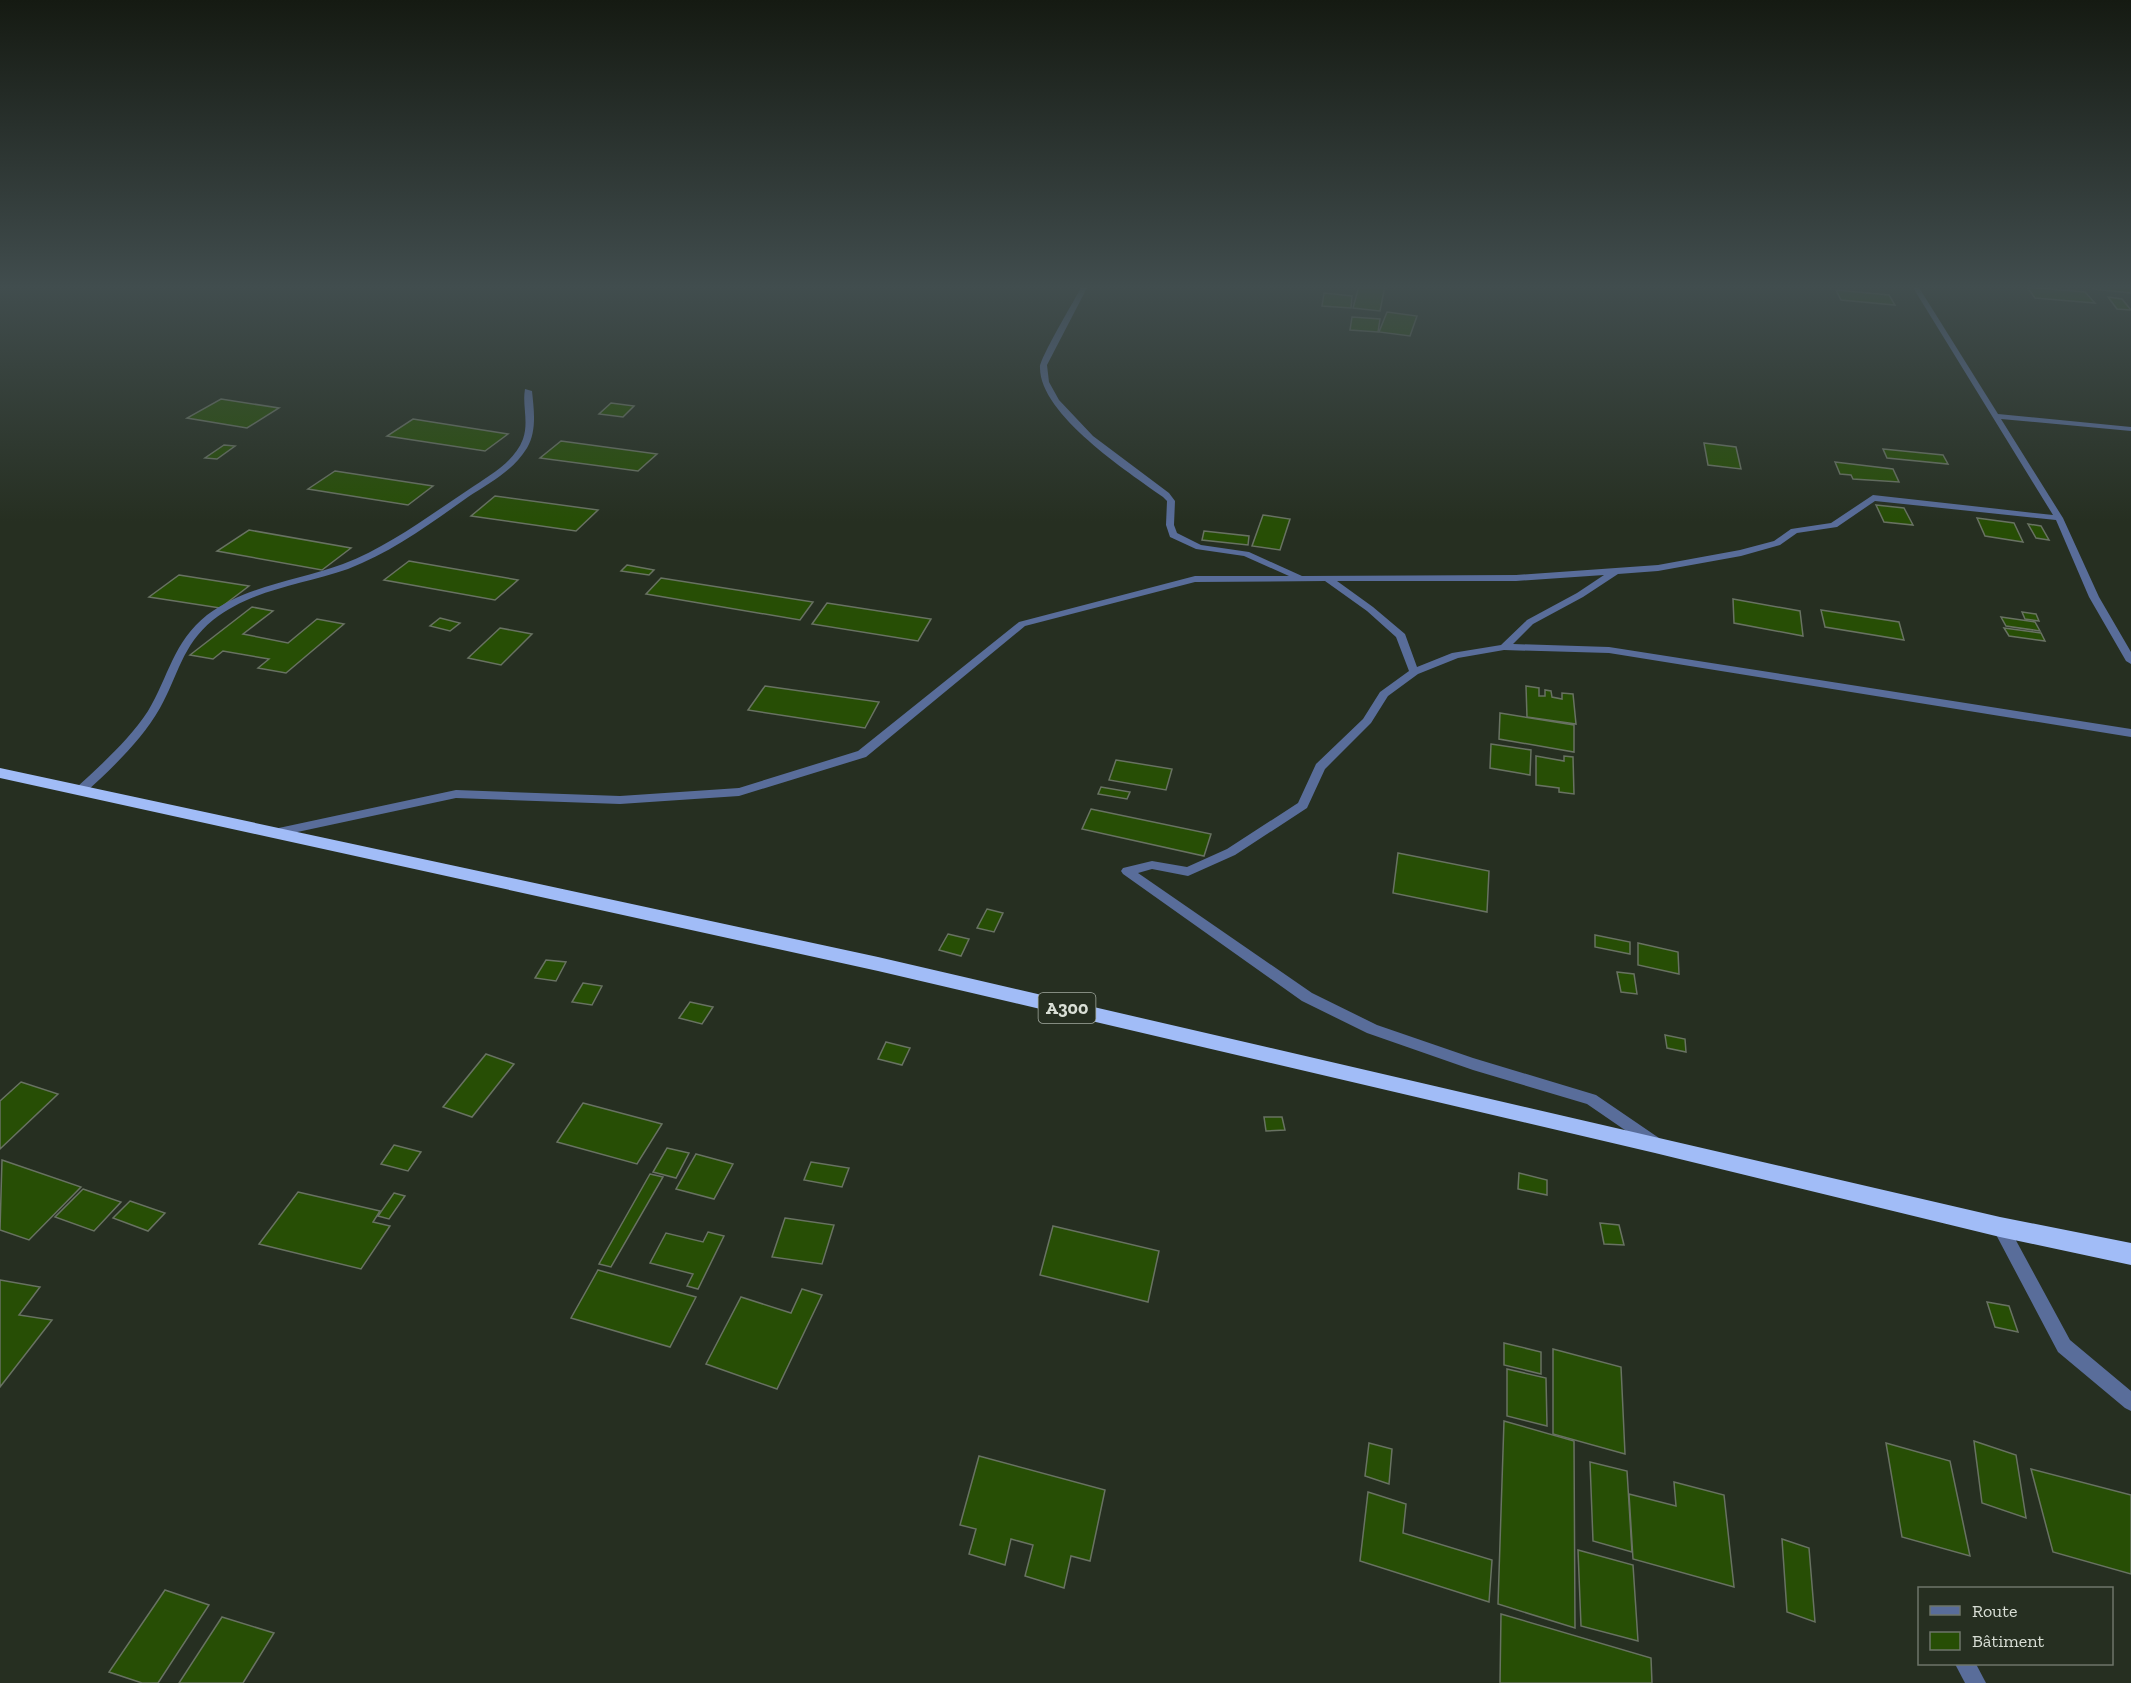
<svg xmlns="http://www.w3.org/2000/svg" width="2131" height="1683" font-family="'Zilla Slab',serif">
<style>
.building{fill:#274e05;stroke:#687262;stroke-width:1.5}
.lines{fill:none;stroke-linecap:round;stroke-linejoin:round}
.minor{fill:#596d9a;fill-rule:evenodd}
.trunk{fill:#a1bcf7;fill-rule:evenodd}
.labels{text-anchor:middle;stroke-width:4.5;stroke-linejoin:round;paint-order:stroke}
.shield{fill:#262f21;stroke:#a3aaa0;stroke-width:1.5}
.shield-label{font-size:18px;font-weight:bold;fill:#d9dfd6}
</style>
<rect width="100%" height="100%" fill="#262f21"/>
<!-- building -->
<g class="building">
<path d="M1359 286H1385L1380 311 1353 308Z"/>
<path d="M2090 286H2131V293L2093 289Z"/>
<path d="M2027 287 2085 292 2095 303 2035 298Z"/>
<path d="M1836 290 1889 295 1895 305 1841 300Z"/>
<path d="M1324 293 1352 296 1351 308 1322 306Z"/>
<path d="M2108 297 2122 299 2131 310 2117 309Z"/>
<path d="M1387 312 1417 316 1410 336 1379 332Z"/>
<path d="M1352 317 1380 319 1378 332 1350 330Z"/>
<path d="M221 399 279 408 247 428 187 418Z"/>
<path d="M611 403 634 406 623 417 599 414Z"/>
<path d="M413 419 508 434 485 451 387 436Z"/>
<path d="M561 441 657 454 638 471 540 458Z"/>
<path d="M1704 443 1736 447 1741 469 1708 465Z"/>
<path d="M224 445 235 446 217 459 205 458Z"/>
<path d="M1883 449 1943 455 1948 464 1887 458Z"/>
<path d="M1835 462 1893 469 1899 482 1853 479 1851 475 1840 474Z"/>
<path d="M335 471 433 486 408 505 308 489Z"/>
<path d="M495 496 598 510 576 531 471 516Z"/>
<path d="M1876 505 1904 508 1913 525 1884 522Z"/>
<path d="M1263 515 1290 519 1280 550 1252 546Z"/>
<path d="M1977 518 2014 523 2023 542 1985 536Z"/>
<path d="M2028 524 2041 526 2049 540 2036 538Z"/>
<path d="M249 530 351 548 322 570 217 551Z"/>
<path d="M1204 531 1249 536 1248 545 1202 540Z"/>
<path d="M409 561 518 580 495 600 384 580Z"/>
<path d="M627 565 654 570 649 575 621 571Z"/>
<path d="M179 575 249 586 220 608 149 597Z"/>
<path d="M661 578 813 602 800 620 646 594Z"/>
<path d="M1733 599 1800 611 1803 636 1734 623Z"/>
<path d="M827 603 931 619 918 641 812 624Z"/>
<path d="M252 607 273 611 243 634 288 643 317 619 344 624 286 673 258 668 269 659 223 651 213 659 190 655Z"/>
<path d="M1821 610 1899 622 1904 640 1825 627Z"/>
<path d="M2022 612 2036 614 2039 621 2025 619Z"/>
<path d="M2001 617 2035 622 2040 631 2006 626Z"/>
<path d="M440 618 460 623 450 631 430 626Z"/>
<path d="M500 628 532 634 501 665 468 658Z"/>
<path d="M2004 628 2041 633 2045 641 2009 636Z"/>
<path d="M765 686 879 702 865 728 748 710Z"/>
<path d="M1526 686 1539 688V696H1545V690L1551 691 1552 697 1562 699V693L1573 694 1576 724 1527 717Z"/>
<path d="M1500 713 1574 725V752L1499 739Z"/>
<path d="M1491 744 1531 750 1530 775 1490 768Z"/>
<path d="M1536 756 1564 761V756L1573 757 1574 794 1559 792V788L1536 785Z"/>
<path d="M1116 760 1172 769 1166 790 1109 780Z"/>
<path d="M1101 787 1130 792 1127 799 1098 794Z"/>
<path d="M1091 809 1211 834 1204 856 1082 829Z"/>
<path d="M1398 853 1489 871 1487 912 1393 893Z"/>
<path d="M987 909 1003 913 994 932 977 928Z"/>
<path d="M948 934 969 939 961 956 939 950Z"/>
<path d="M1595 935 1630 942V954L1595 947Z"/>
<path d="M1638 943 1678 952 1679 974 1638 965Z"/>
<path d="M546 960 566 962 556 981 535 978Z"/>
<path d="M1617 972 1634 974 1637 994 1621 992Z"/>
<path d="M583 983 602 986 592 1005 572 1002Z"/>
<path d="M690 1002 713 1007 702 1024 679 1018Z"/>
<path d="M1665 1035 1685 1039 1686 1052 1667 1048Z"/>
<path d="M886 1042 910 1048 902 1065 878 1059Z"/>
<path d="M486 1054 514 1064 472 1117 443 1107Z"/>
<path d="M21 1082 58 1094 0 1149V1101Z"/>
<path d="M583 1103 662 1124 637 1164 557 1142Z"/>
<path d="M1264 1117H1282L1285 1130 1266 1131Z"/>
<path d="M394 1145 421 1152 408 1171 381 1164Z"/>
<path d="M667 1148 689 1153 676 1178 653 1172Z"/>
<path d="M696 1154 733 1164 714 1199 676 1189Z"/>
<path d="M2 1160 81 1187 29 1240 0 1230Z"/>
<path d="M811 1162 849 1168 842 1187 804 1180Z"/>
<path d="M1519 1173 1547 1180V1195L1518 1189Z"/>
<path d="M650 1174 663 1177 611 1267 599 1264Z"/>
<path d="M83 1189 121 1202 94 1231 55 1217Z"/>
<path d="M298 1192 380 1211 373 1222 390 1226 361 1269 259 1244Z"/>
<path d="M394 1193 405 1196 389 1219 378 1216Z"/>
<path d="M130 1201 165 1213 148 1231 113 1218Z"/>
<path d="M785 1218 834 1225 822 1264 772 1257Z"/>
<path d="M1600 1223 1619 1225 1624 1245 1604 1244Z"/>
<path d="M1053 1226 1159 1251 1148 1302 1040 1275Z"/>
<path d="M708 1232 724 1236 698 1289 687 1286 693 1274 650 1263 666 1233 703 1242Z"/>
<path d="M598 1270 696 1297 670 1347 571 1318Z"/>
<path d="M0 1280 40 1287 19 1315 52 1320 0 1387Z"/>
<path d="M802 1289 822 1295 777 1389 706 1364 741 1297 791 1313Z"/>
<path d="M1987 1302 2009 1306 2018 1332 1995 1327Z"/>
<path d="M1504 1343 1541 1352V1374L1504 1365Z"/>
<path d="M1553 1349 1621 1367 1625 1454 1553 1434Z"/>
<path d="M1507 1369 1546 1378 1547 1426 1507 1416Z"/>
<path d="M1504 1421 1574 1441 1575 1628 1498 1604Z"/>
<path d="M1974 1441 2016 1455 2026 1518 1982 1503Z"/>
<path d="M1369 1443 1392 1449 1389 1484 1365 1476Z"/>
<path d="M1886 1443 1950 1461 1970 1556 1902 1537Z"/>
<path d="M979 1456 1105 1490 1090 1561 1071 1556 1064 1588 1025 1576 1033 1545 1011 1539 1005 1565 969 1554 976 1529 960 1525Z"/>
<path d="M1590 1462 1627 1471 1632 1552 1593 1541Z"/>
<path d="M2031 1469 2131 1495V1574L2053 1552Z"/>
<path d="M1674 1482 1724 1495 1734 1587 1633 1559 1629 1494 1676 1506Z"/>
<path d="M1368 1492 1406 1504 1403 1533 1492 1560 1489 1602 1360 1561Z"/>
<path d="M1782 1539 1809 1548 1815 1622 1787 1612Z"/>
<path d="M1578 1550 1633 1565 1638 1641 1581 1626Z"/>
<path d="M165 1590 209 1605 158 1683H142L109 1672Z"/>
<path d="M1501 1614 1651 1658 1652 1683H1500Z"/>
<path d="M222 1617 274 1633 243 1683H179Z"/>
</g>
<g class="lines">
<!-- minor -->
<g class="minor">
<path d="M1082 286H1088L1047 365 1049 382 1059 400 1093 436 1169 493 1175 501 1174 525 1177 533 1201 545 1249 552 1302 576 1516 575 1658 565 1740 550 1774 541 1791 529 1831 523 1873 495 2053 515 1912 286H1918L1998 414 2131 427V431L2001 419 2063 518 2099 597 2131 652V664L2126 661 2089 597 2056 520 1875 501 1837 527 1797 533 1780 545 1741 556 1658 571 1618 574 1583 597 1533 624 1513 644 1609 647 2131 729V737L1609 653 1504 650 1458 658 1418 674 1388 696 1371 723 1325 769 1307 808 1235 855 1188 876 1152 869 1138 873 1312 993 1377 1025 1473 1058 1596 1095 1659 1138 1662 1143 1659 1148 1654 1150 1587 1104 1473 1070 1367 1033 1302 1001 1123 874 1121 871 1123 868 1152 861 1187 867 1227 849 1298 803 1316 764 1363 719 1380 692 1409 671 1396 637 1367 611 1325 581 1195 582 1025 626 866 757 739 796 620 804 456 798 274 837 270 836 268 833 270 830 274 829 456 790 620 796 739 788 858 751 1019 622 1195 576H1289L1244 556 1196 549 1170 537 1166 525 1167 501 1163 497C1128 472 1039 414 1040 367 1040 358 1075 299 1082 286ZM1604 575 1577 593 1527 620 1501 645 1452 653 1417 667 1405 634 1373 607 1337 581H1516Z"/>
<path d="M525 389 532 391C534 410 537 431 527 448 513 471 489 483 468 497 430 524 392 552 348 569 302 585 252 589 213 620 182 645 178 676 160 708 141 741 113 767 85 793H77L75 790 77 787C102 764 129 740 148 711 169 676 173 642 207 615 247 585 297 581 343 564 388 547 427 517 468 490 488 476 514 463 523 439 529 422 522 405 525 389Z"/>
<path d="M2000 1220 2006 1222 2070 1340 2131 1391V1411L2125 1408 2058 1352 1992 1227 1994 1222Z"/>
<path d="M1955 1664H1976L1986 1683H1965Z"/>
</g>
<!-- trunk -->
<path class="trunk" d="M0 768 878 957 2000 1217 2131 1243V1265L2000 1237 1655 1153 878 971 0 778Z"/>
</g>
<!-- sky -->
<linearGradient id="sky" x2="0" y2="1"><stop stop-color="#151a12"/><stop offset="0.55" stop-color="#414d4e"/><stop offset="1" stop-color="#414d4e" stop-opacity="0"/></linearGradient>
<rect width="2131" height="522" fill="url(#sky)"/>
<g class="labels">
<!-- shield labels -->
<rect class="shield" x="1038.5" y="993" width="57" height="30" rx="4.5"/>
<g class="shield-label">
<text x="1067" y="1014">A300</text>
</g>
</g>
<!-- legend -->
<rect x="1918" y="1587" width="195" height="78" fill="#262f21" stroke="#6e7569" stroke-width="1.5"/>
<rect x="1930" y="1606" width="30" height="9" fill="#596d9a" stroke="#6e7569" stroke-width="1.5"/>
<text x="1972" y="1617" font-size="18" fill="#d9dfd6">Route</text>
<rect x="1930" y="1632" width="30" height="18" fill="#274e05" stroke="#6e7569" stroke-width="1.5"/>
<text x="1972" y="1647" font-size="18" fill="#d9dfd6">Bâtiment</text>
</svg>
